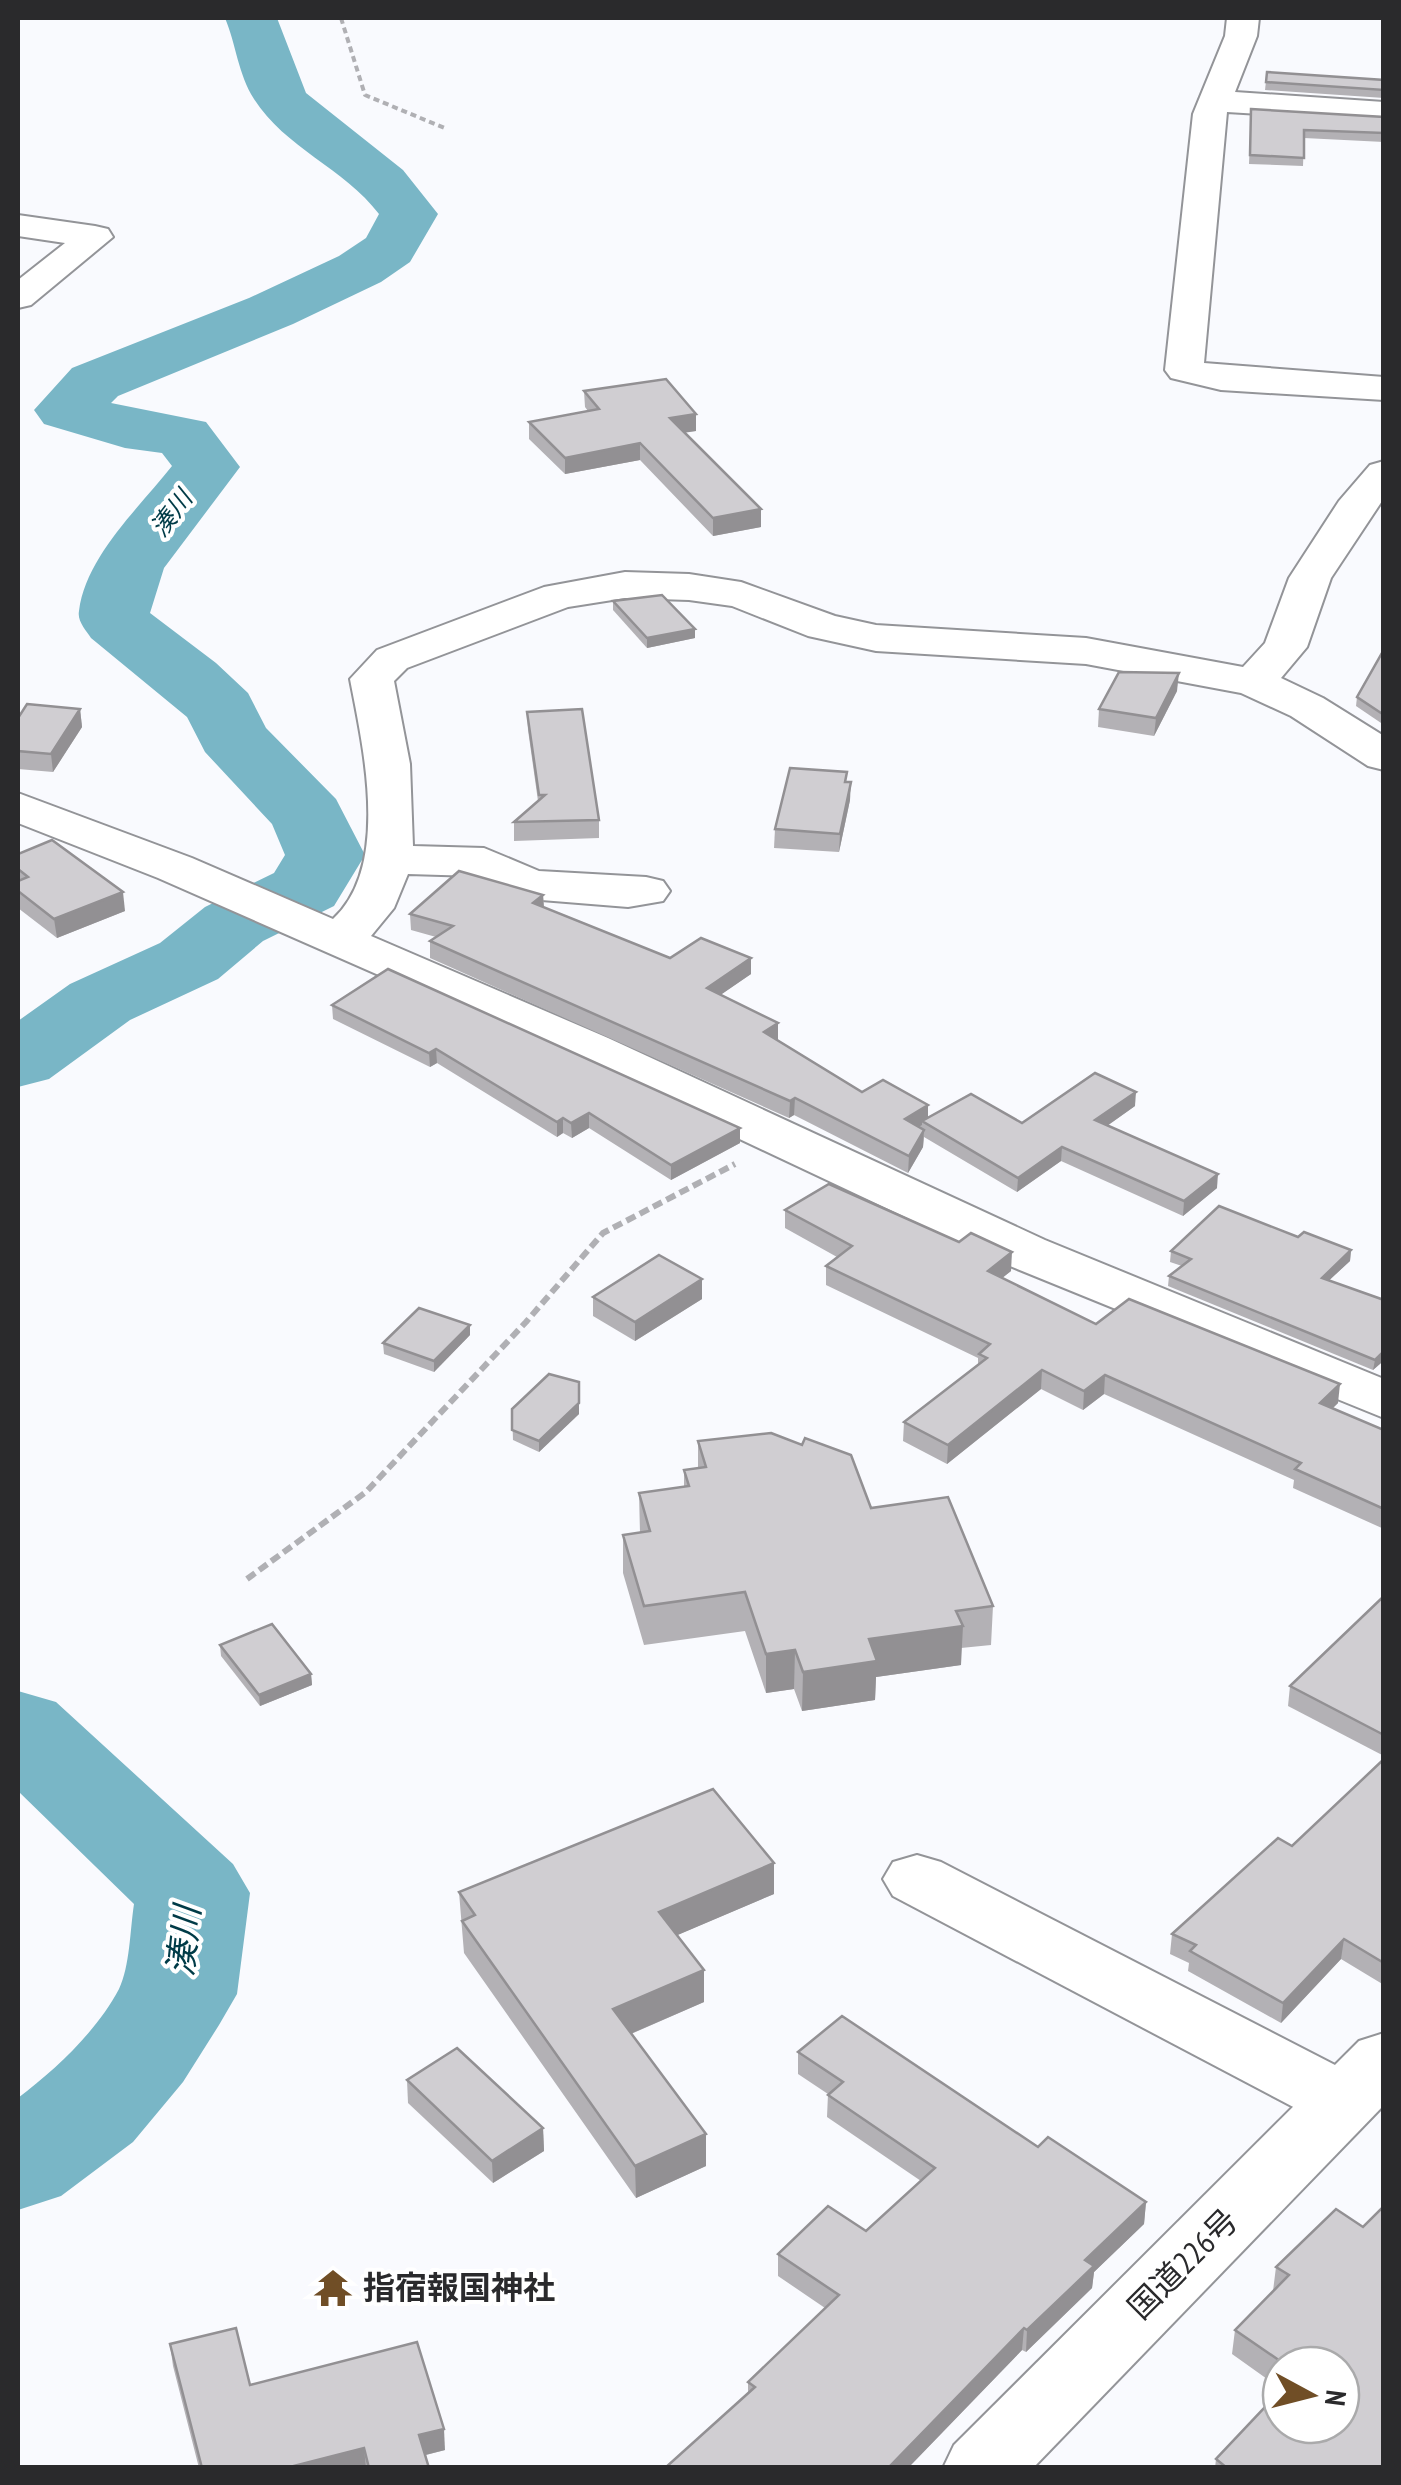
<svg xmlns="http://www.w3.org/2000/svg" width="1401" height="2485" font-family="'PT Sans Narrow','Noto Sans JP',sans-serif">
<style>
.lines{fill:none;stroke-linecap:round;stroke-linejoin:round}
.river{fill:#79b6c6;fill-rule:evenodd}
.minor-casing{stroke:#939498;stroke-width:4}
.highway-casing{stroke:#939498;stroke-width:4}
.path-far1{stroke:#b0b0b4;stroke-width:4;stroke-dasharray:6 4;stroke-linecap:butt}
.path{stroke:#b0b0b4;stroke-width:6;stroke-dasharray:10 5;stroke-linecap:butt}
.minor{fill:#fff;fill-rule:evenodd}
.highway{fill:#fff;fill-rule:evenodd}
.wall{fill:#b3b1b5}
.shaded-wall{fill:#929093}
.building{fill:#d0ced2;stroke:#929093;stroke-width:2.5}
.labels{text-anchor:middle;stroke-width:8;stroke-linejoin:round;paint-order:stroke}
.far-water-label{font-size:25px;font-style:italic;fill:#003b47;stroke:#fff}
.near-street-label{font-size:32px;fill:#2a2a2c;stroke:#fff}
.near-poi-label{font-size:32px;font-weight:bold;fill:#2a2a2c;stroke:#fff;text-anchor:start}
.near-water-label{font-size:35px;font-style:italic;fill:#003b47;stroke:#fff}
</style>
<rect width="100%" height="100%" fill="#f9fafe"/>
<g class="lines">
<!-- river -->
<g class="river">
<path d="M225 18H277L306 93 403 170 438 214 410 262 381 282 293 324 118 396 111 403 206 422 240 467 164 568 150 613 216 663 248 693 266 728 336 799 365 855 334 906 263 941 218 979 130 1020 49 1079 18 1087V1021L70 984 160 943 205 907 274 873 285 855 272 824 205 752 187 717 91 638C86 630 77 621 79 611 86 556 139 508 172 466L162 453 125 448 44 424 34 410 72 368 249 298 339 256 366 238 379 214C344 168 285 148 254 99 238 74 236 44 225 18Z"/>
<path d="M18 1691 56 1702 233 1864 250 1893 237 1994 219 2025 183 2082 133 2142 61 2196 18 2210V2098C55 2070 97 2031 119 1989 130 1966 130 1930 134 1904L18 1791Z"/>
</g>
<!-- minor casing -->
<g class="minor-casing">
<g id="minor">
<path d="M1227 18H1259L1257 36 1235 92 1384 102V122L1227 112 1204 363 1384 377V400L1221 390 1171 378 1165 370 1193 114 1225 36Z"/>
<path d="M18 215 95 226 108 229 113 237 31 305 18 308V280L65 243 18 236Z"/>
<path d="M1384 461V498L1331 578 1307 647 1281 678 1323 698 1384 736V770L1368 766 1291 716 1241 693 1086 664 876 651 808 636 732 606 689 600 625 598 568 607 407 668 394 681 410 764 413 846 484 848 539 871 646 877 663 881 670 891 663 901 628 907 529 899 475 876 408 874 394 908 371 936 608 1038 1045 1240 1384 1379V1418L1005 1264 572 1060 158 878 18 823V793L192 858 333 919C391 866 363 747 350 679L377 650 544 587 625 572 689 574 741 582 835 616 876 625 1086 638 1243 667 1265 643 1289 578 1339 501 1370 465Z"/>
<path d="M917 1855 941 1862 1368 2082 1379 2101 1368 2120 1343 2128 1318 2120 893 1896 883 1879 893 1862Z"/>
</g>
</g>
<!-- highway casing -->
<g class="highway-casing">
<path id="highway" d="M1384 2033V2105L1033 2468H943L954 2445 1359 2041Z"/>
</g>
<!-- path-far1 -->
<path class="path-far1" d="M341 18 365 95 447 129"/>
<!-- path -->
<path class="path" d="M247 1579 366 1492 526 1322 603 1233 735 1164"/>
<!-- minor -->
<use href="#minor" class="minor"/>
<!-- highway -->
<use href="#highway" class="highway"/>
</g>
<!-- wall -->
<g class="wall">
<path d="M1267 72 1384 80V98L1265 90Z"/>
<path d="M1251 109 1384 117V142L1304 138 1303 166 1249 164Z"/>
<path d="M584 391 696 431 684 432 761 509V527L713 536 640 460 565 474 529 439V422L588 411 585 407Z"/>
<path d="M613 601 695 638 647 648 613 610Z"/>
<path d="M1384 654V725L1356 706 1357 697Z"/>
<path d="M1177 691 1154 736 1098 727 1099 709Z"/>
<path d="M80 709 82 727 53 772 18 769V718Z"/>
<path d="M527 712 599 820V838L514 841V822L538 801 528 730Z"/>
<path d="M850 800 839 852 774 848 775 829Z"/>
<path d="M18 854 125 911 57 938 18 908Z"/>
<path d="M543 895 544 907 670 958H751V974L720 995 778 1023V1040H777L862 1092 928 1105V1118L1022 1123 1135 1106 1107 1126 1217 1188 1183 1216 1061 1161 1017 1192 924 1137 923 1147 908 1173 794 1115 789 1118 430 958V941L436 937 411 930 410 914Z"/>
<path d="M332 1005 740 1128V1143L671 1180 589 1128 572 1138 563 1133 557 1137 437 1063 430 1067 333 1019Z"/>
<path d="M785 1210 1011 1271 1002 1278 1096 1324 1338 1403 1333 1408 1384 1430V1529L1293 1488 1294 1480 1104 1394 1083 1410 1041 1389 947 1464 903 1441 904 1422 978 1365V1358L826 1285V1266L837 1257 785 1228Z"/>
<path d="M1298 1237 1351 1250 1350 1261 1329 1280 1384 1300V1365L1381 1363 1373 1370 1168 1286 1169 1276 1182 1266 1170 1262 1171 1251Z"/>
<path d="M593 1297 702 1299 635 1341 593 1316Z"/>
<path d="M470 1325V1335L434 1372 384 1354 383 1343Z"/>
<path d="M579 1382V1414L539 1452 513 1440 512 1409Z"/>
<path d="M698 1441 871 1508 993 1606 991 1645 961 1648V1665L876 1677 875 1700 802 1711 794 1689 766 1693 745 1631 644 1645 623 1573V1535L640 1533 639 1493 684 1487V1470L698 1468Z"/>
<path d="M1384 1596V1756L1288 1706 1290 1686Z"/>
<path d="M220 1645 311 1674 312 1685 260 1706 221 1656Z"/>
<path d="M1384 1759V1985L1341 1959 1281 2023 1188 1971 1189 1963 1170 1954 1172 1934 1292 1846Z"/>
<path d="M774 1863V1894L677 1935 704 2002 631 2034 706 2134V2166L636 2198 464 1953 459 1892Z"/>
<path d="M798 2052 1038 2147 1146 2202 1144 2224 1094 2272 1092 2288 1026 2352 1022 2350 908 2468H665L748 2393V2382L825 2308 778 2276V2254L866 2231 921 2181 827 2117 828 2094 798 2074Z"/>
<path d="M407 2080 543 2128 544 2151 493 2183 408 2103Z"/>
<path d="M1336 2209 1384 2468H1215L1216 2459 1341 2365H1281V2389L1232 2354 1235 2330 1273 2291 1276 2267Z"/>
<path d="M170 2344 250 2385 445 2450 426 2455 429 2468H199L173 2366Z"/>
</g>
<!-- shaded-wall -->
<g class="shaded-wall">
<path d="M696 414V431L670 435V418Z"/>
<path d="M640 443V460L565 474V458Z"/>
<path d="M761 509V527L713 536V518Z"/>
<path d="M695 629V638L647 648V638Z"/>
<path d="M1179 673 1177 691 1154 736 1156 718Z"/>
<path d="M80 709 82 727 53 772 51 754Z"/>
<path d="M851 782 850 800 839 852 840 834Z"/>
<path d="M123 892 125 911 57 938 54 919Z"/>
<path d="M543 895 544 911 533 903Z"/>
<path d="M751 958V974L706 1005 707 988Z"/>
<path d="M778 1023V1040L763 1049 764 1032Z"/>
<path d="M436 1049 437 1063 430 1067 429 1053Z"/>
<path d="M1136 1092 1135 1106 1094 1135 1095 1120Z"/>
<path d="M795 1098 794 1115 789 1118 790 1101Z"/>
<path d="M928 1105V1121H922V1125L904 1135 905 1119Z"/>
<path d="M589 1113V1128L572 1138 571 1123Z"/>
<path d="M563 1118V1133L557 1137V1122Z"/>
<path d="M740 1128V1143L671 1180V1165Z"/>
<path d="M924 1130 923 1147 908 1173 909 1156Z"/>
<path d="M1062 1147 1061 1161 1017 1192 1018 1178Z"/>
<path d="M1218 1174 1217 1188 1183 1216 1184 1201Z"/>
<path d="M1351 1250 1350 1261 1321 1288 1322 1278Z"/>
<path d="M1012 1252 1011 1271 987 1290 988 1271Z"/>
<path d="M702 1279V1299L635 1341V1322Z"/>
<path d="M470 1325V1335L434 1372V1361Z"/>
<path d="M1382 1353 1381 1363 1373 1370 1375 1360Z"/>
<path d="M1042 1370 1041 1389 947 1464 948 1445Z"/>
<path d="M1105 1375 1104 1394 1083 1410 1084 1391Z"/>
<path d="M1340 1384 1338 1403 1318 1422 1320 1403Z"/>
<path d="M579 1403V1414L539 1452V1441Z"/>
<path d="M963 1626 961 1665 876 1677 875 1700 802 1711 803 1672 869 1639Z"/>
<path d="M795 1650 794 1689 766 1693V1654Z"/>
<path d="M311 1674 312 1685 260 1706 259 1695Z"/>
<path d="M774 1863V1894L659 1943V1912Z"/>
<path d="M1344 1939 1341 1959 1281 2023 1283 2003Z"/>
<path d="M704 1970V2002L614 2041 613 2009Z"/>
<path d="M543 2128 544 2151 493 2183 492 2161Z"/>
<path d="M706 2134V2166L636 2198 635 2166Z"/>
<path d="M1146 2202 1144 2224 1094 2272 1092 2288 1026 2352 1027 2330 1085 2260Z"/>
<path d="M1024 2328 1022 2350 908 2468H888Z"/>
<path d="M444 2429 445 2450 421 2456 419 2435Z"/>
<path d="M364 2448 366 2468H286Z"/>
</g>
<!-- building -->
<g class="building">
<path d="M1267 72 1384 80V90L1266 82Z"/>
<path d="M1251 109 1384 117V133L1304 130V158L1250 155Z"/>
<path d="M666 379 696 414 670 418 761 509 713 518 640 443 565 458 529 422 599 409 584 391Z"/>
<path d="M662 595 695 629 647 638 613 601Z"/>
<path d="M1382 653 1384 654V715L1357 697Z"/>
<path d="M1119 672 1179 673 1156 718 1099 709Z"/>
<path d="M27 704 80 709 51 754 18 751V718Z"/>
<path d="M582 709 599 820 514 822 545 795H539L527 712Z"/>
<path d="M790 768 847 772 845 782H851L840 834 775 829Z"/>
<path d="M52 840 123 892 54 919 18 891V881L28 877 18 869V854Z"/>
<path d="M459 871 543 895 533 903 670 958 701 938 751 958 707 988 778 1023 764 1032 862 1092 883 1080 928 1105 905 1119 924 1130 909 1156 795 1098 790 1101 430 941 453 926 410 914Z"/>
<path d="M388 969 740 1128 671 1165 589 1113 571 1123 563 1118 557 1122 436 1049 429 1053 332 1005Z"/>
<path d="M1095 1073 1136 1092 1095 1120 1218 1174 1184 1201 1062 1147 1018 1178 922 1121 971 1094 1022 1123Z"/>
<path d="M829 1184 959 1242 971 1233 1012 1252 988 1271 1096 1324 1129 1299 1340 1384 1320 1403 1384 1430V1509L1295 1469 1301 1463 1105 1375 1084 1391 1042 1370 948 1445 904 1422 987 1358 979 1354 990 1344 826 1266 852 1246 785 1210Z"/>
<path d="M1219 1206 1298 1237 1304 1232 1351 1250 1322 1278 1384 1300V1353H1382L1375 1360 1169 1276 1191 1259 1171 1251Z"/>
<path d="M659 1255 702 1279 635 1322 593 1297Z"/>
<path d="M419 1308 470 1325 434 1361 383 1343Z"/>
<path d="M549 1374 579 1382V1403L539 1441 512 1430V1409Z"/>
<path d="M771 1433 802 1445 805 1438 851 1455 871 1508 948 1497 993 1606 956 1611 963 1626 869 1639 877 1661 803 1672 795 1650 766 1654 745 1592 644 1606 623 1535 650 1531 639 1493 689 1486 684 1470 706 1467 698 1441Z"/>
<path d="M1384 1596V1735L1290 1686Z"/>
<path d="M272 1624 311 1674 259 1695 220 1645Z"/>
<path d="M1384 1759V1963L1344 1939 1283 2003 1190 1951 1196 1945 1172 1934 1278 1838 1292 1846Z"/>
<path d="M713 1789 774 1863 659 1912 704 1970 613 2009 706 2134 635 2166 462 1921 475 1915 459 1892Z"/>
<path d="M842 2016 1038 2147 1048 2137 1146 2202 1085 2260 1094 2266 1027 2330 1024 2328 888 2468H665L755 2387 748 2382 839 2295 778 2254 828 2206 866 2231 935 2168 828 2095 843 2082 798 2052Z"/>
<path d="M457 2048 543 2128 492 2161 407 2080Z"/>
<path d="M1384 2206V2468H1227L1216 2459 1281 2390V2425H1341V2365H1286L1235 2330 1289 2275 1276 2267 1336 2209 1363 2227Z"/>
<path d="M236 2328 250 2385 417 2342 444 2429 419 2435 429 2468H369L364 2448 286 2468H202L170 2344Z"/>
</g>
<!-- icons -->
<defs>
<g id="temple-bare" transform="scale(3)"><path d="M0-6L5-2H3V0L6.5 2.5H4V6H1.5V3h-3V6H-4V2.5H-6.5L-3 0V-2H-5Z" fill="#704e26" stroke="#fff" stroke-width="2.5" paint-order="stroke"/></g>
</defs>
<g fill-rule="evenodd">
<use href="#temple-bare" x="333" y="2288"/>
</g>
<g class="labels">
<!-- far-water labels -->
<g class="far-water-label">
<text transform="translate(171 513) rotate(-53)" y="9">湊川</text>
</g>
<!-- near-street labels -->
<g class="near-street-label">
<text transform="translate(1183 2264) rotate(-45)" y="11">国道226号</text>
</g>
<!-- near-poi labels -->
<g class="near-poi-label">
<text x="363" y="2299">指宿報国神社</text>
</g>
<!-- near-water labels -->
<g class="near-water-label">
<text transform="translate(184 1941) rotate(-84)" y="12">湊川</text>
</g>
</g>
<!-- border -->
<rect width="1401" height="2485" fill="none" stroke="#2a2a2c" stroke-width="40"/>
<!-- north arrow -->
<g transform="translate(1311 2395) rotate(97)"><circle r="48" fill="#ffffff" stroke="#aaaaab" stroke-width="2.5"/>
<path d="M0-8L18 38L0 25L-18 38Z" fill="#704e26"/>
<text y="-15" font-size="28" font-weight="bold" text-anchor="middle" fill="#2a2a2c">N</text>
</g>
</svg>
